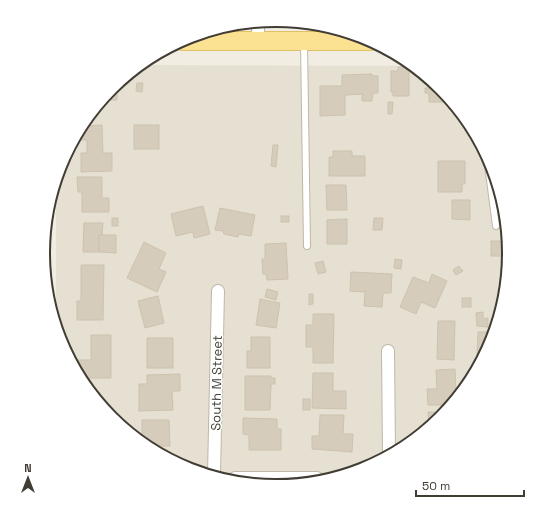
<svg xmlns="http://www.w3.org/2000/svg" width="552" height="506" font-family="'Space Grotesk',sans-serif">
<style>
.residential{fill:#e5e0d1}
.building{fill:#d5ccbc;stroke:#cdc2ad}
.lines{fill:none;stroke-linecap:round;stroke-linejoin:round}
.lane-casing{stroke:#bfb8a9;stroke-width:8}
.street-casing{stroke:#bfb8a9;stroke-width:14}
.primary-casing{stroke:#dfc063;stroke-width:20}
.lane{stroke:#fff;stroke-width:6}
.street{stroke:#fff;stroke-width:12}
.primary{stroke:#fbe292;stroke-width:18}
.labels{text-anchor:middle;stroke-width:3;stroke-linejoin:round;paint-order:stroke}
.street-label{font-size:13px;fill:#423d34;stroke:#fff}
.rim{fill:none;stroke:#423d34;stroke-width:2}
</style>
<rect width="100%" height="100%" fill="#f1ede3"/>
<!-- residential -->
<path class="residential" d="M146 65 408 66 441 88 491 164 509 253 491 342 441 418 365 468 276 486 187 468 111 418 61 342 56 317V187L61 164 111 88Z"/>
<!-- building -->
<g class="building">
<path d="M398 67H409V96H393V92H391V71H398Z"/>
<path d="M372 74V76H378V93H373L372 101H362V94L345 95V115L320 116V86H342V75Z"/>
<path d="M430 81 441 88 454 109H449V102H429V93H425V88H430Z"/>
<path d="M137 83H143L142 92 136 91Z"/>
<path d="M117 84V100H103L111 88Z"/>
<path d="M388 102H393L392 114H388Z"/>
<path d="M102 125 103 153H112V171L81 172V153H87V140H76L86 126Z"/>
<rect x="134" y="125" width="25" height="24"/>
<path d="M273 145H278L276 167 271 166Z"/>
<path d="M333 151H352V156H365V176H329V157H333Z"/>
<path d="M438 161H465V184H462V192H438Z"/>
<path d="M77 177H102V198H109V212H82V192H78Z"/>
<path d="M326 185H346L347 210H327Z"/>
<path d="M452 200H470V220L452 219Z"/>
<path d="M203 206 210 234 194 238 193 232 176 236 171 214Z"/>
<path d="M220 208 255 215 251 236 239 234 238 237 224 234 223 231 215 230Z"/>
<rect x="281" y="216" width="8" height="6"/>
<rect x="112" y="218" width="6" height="8"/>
<path d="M374 218H383L382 230H373Z"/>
<path d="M347 219V244H327V220Z"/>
<path d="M84 223H103L102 235H99V252H83Z"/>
<path d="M99 235H116V253L99 252Z"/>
<rect x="491" y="241" width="14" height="15"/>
<path d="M144 242 166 253 159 269 166 272 157 292 127 278Z"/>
<path d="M286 243 288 279 267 280 266 274H263L262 259H265V244Z"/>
<path d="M395 259 402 260 401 269 394 268Z"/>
<path d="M323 261 326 272 318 274 315 263Z"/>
<path d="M81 265H104L103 320H77V301H81Z"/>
<path d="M459 266 463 271 456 275 453 270Z"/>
<path d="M351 272 392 274 391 293H383L382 307 364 306 365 292 350 291Z"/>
<path d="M432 274 447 281 435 308 421 302 416 314 400 307 413 277 429 283Z"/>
<path d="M267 289 278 292 276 300 265 297Z"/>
<path d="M309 294H313V304L309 305Z"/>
<path d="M158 296 164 323 145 328 138 301Z"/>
<rect x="462" y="298" width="9" height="9"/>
<path d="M260 299 280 303 276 328 256 325Z"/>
<path d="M483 312V319L488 318V327L477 326 476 313Z"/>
<path d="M313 314H334L333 363H313V347H306V325H313Z"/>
<path d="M438 321H455L454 360 437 359Z"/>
<path d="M492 322H495L491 342 482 356H477L478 332H493Z"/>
<path d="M91 335H111V378H85L78 367V360H91Z"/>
<path d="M251 337H270V368H247V351H251Z"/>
<rect x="147" y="338" width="26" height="30"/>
<path d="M455 369 456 396 449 405H428L427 389H437L436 370Z"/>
<path d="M313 373H333V391H346V409L312 408Z"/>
<path d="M180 374V391H172L173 410 139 411V384H147V375Z"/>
<path d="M245 376H271V378H275V384H271L270 410H245Z"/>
<path d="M95 393H100V401Z"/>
<rect x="303" y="399" width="7" height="11"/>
<path d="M428 412H437V413H444L441 418 429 426Z"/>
<path d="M320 415H344L343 434H353L352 452 312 449V436H319Z"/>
<path d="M243 418 277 419V429H281V450H249V435L243 434Z"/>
<path d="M142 420H169L170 446H154L142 439Z"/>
</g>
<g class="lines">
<!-- lane casing -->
<g class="lane-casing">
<g id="lane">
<path d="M304 43 307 246"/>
<path d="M487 157 496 226"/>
</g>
</g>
<!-- street casing -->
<g class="street-casing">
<g id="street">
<path d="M258 42V24"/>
<path d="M388 351 389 453"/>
<path d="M214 474 218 291"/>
<path d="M235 478H317"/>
</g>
</g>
<!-- primary casing -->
<g class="primary-casing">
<path id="primary" d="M182 41H371"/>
</g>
<!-- lane -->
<use href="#lane" class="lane"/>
<!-- street -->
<use href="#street" class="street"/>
<!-- primary -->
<use href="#primary" class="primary"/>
</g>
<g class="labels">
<!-- street labels -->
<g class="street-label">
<text transform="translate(216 383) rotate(-89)" y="5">South M Street</text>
</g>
</g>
<!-- crop -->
<path d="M0 0H552V506H0ZM50 253a226 226 0 1 1 452 0a226 226 0 1 1-452 0Z" fill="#fff" fill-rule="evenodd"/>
<path class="rim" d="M50 253a226 226 0 1 1 452 0a226 226 0 1 1-452 0Z"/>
<!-- north arrow -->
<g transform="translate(28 478)" stroke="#ffffff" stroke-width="3" paint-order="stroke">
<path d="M0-3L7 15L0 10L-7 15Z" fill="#423d34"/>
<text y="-6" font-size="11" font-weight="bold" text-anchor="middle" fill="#423d34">N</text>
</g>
<!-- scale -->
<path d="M416 490v6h108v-6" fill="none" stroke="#423d34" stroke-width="2"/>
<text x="422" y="490" font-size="12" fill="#423d34" stroke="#ffffff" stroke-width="3" paint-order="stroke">50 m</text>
</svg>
